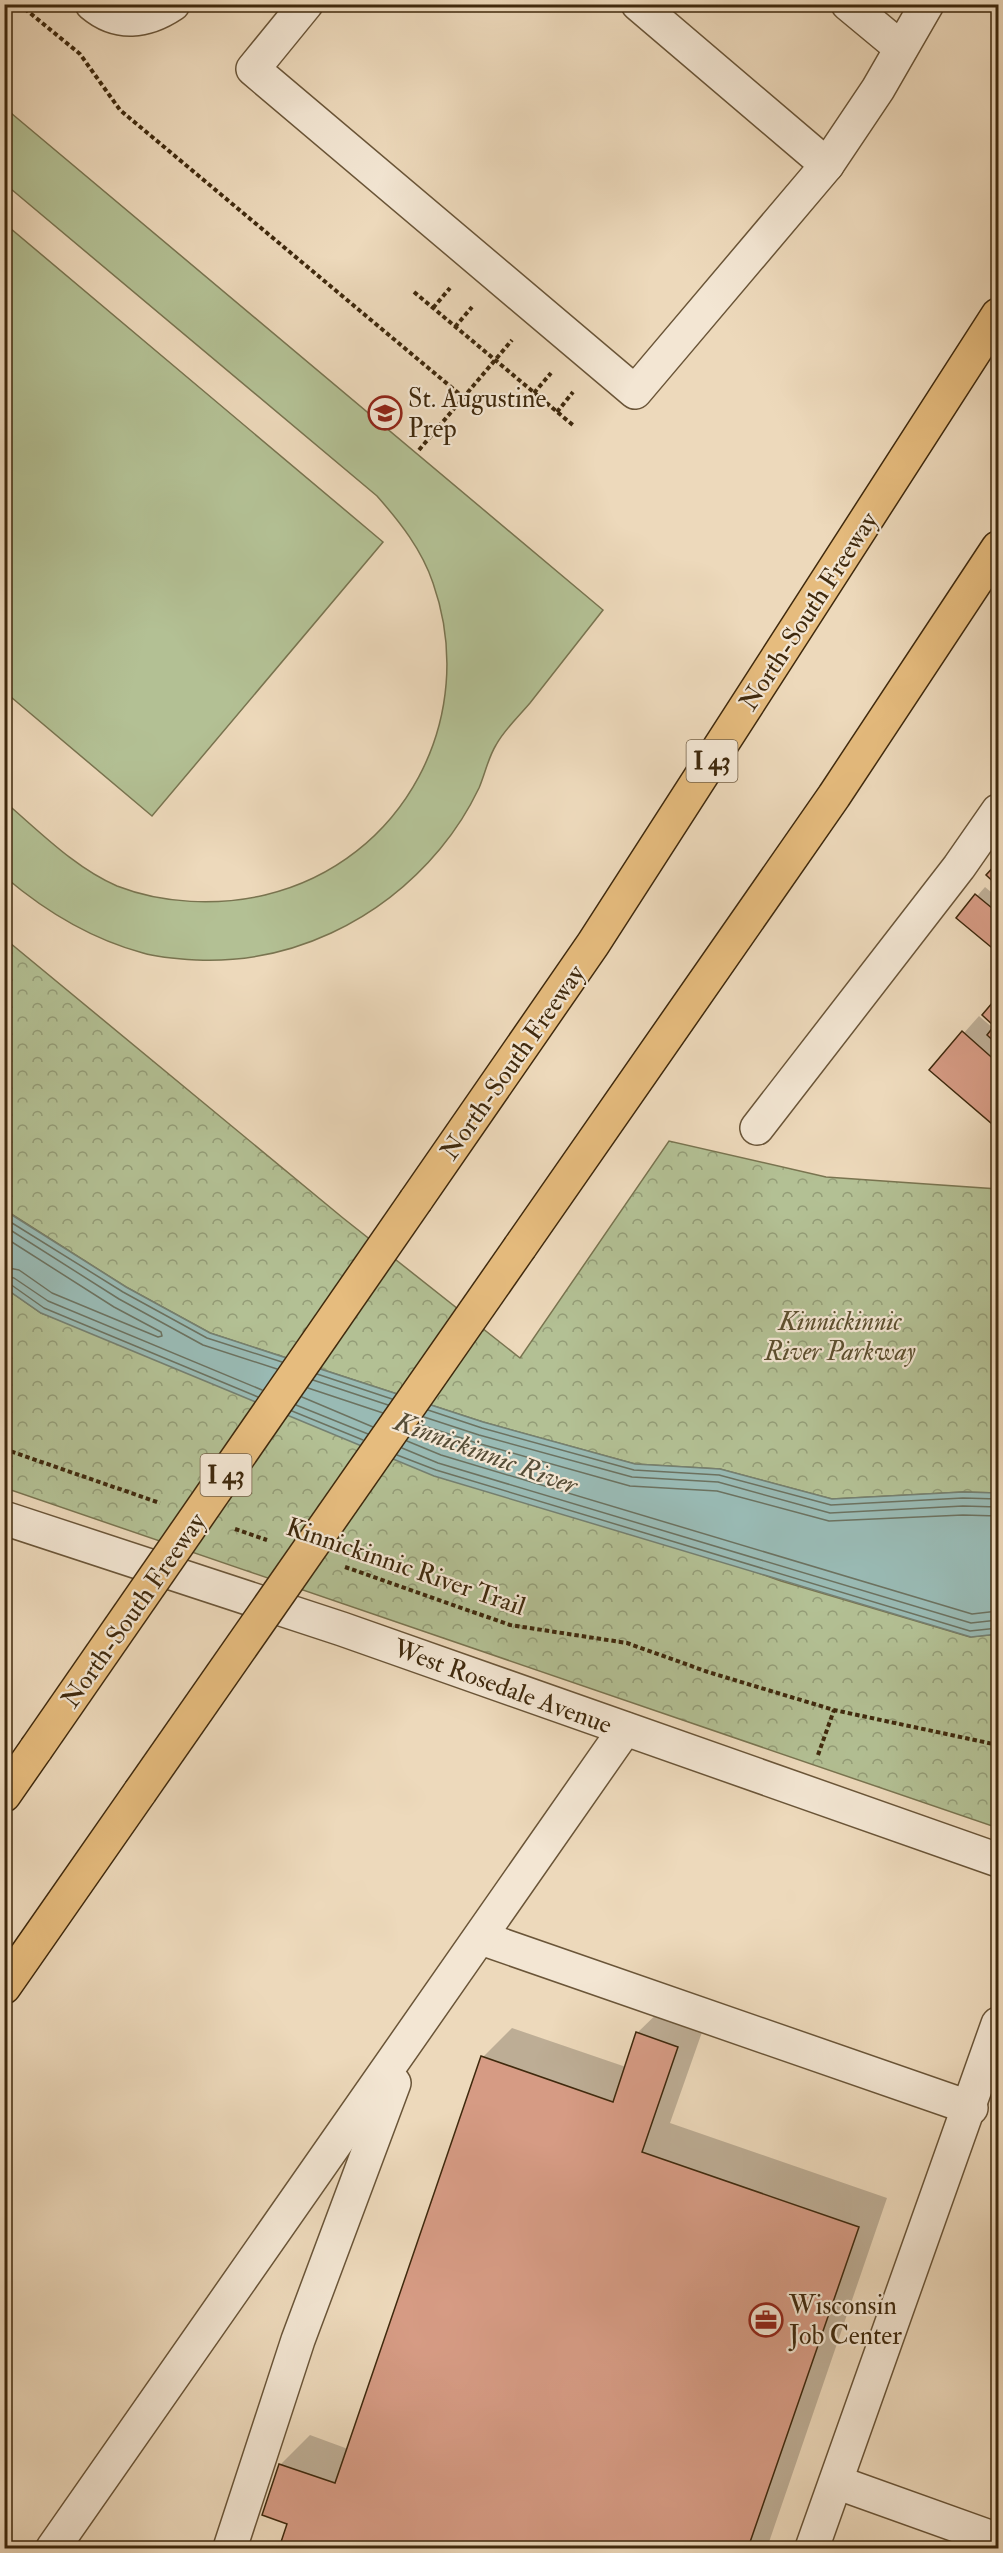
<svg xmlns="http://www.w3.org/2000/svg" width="1003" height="2553" font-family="'IM FELL Double Pica',serif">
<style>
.park{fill:url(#park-crowns);stroke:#797450;stroke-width:1.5}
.pitch{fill:#b3c094;stroke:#797450;stroke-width:1.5}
.water{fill:#99bab4;stroke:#758071;stroke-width:1.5}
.shadow{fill:#0003}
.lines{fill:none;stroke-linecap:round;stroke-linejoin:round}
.shore{stroke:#6c7260;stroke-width:1.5}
.building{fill:#d69b84;stroke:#3f290d;stroke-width:1.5}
.minor-casing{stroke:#6a5538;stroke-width:36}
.highway-casing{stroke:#3f290d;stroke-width:36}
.path{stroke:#3f290d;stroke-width:4;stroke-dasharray:4.5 3;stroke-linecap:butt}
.minor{stroke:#f3e6d3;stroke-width:33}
.highway{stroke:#e6bc7e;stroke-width:33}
.highway-bridge-casing{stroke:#3f290d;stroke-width:36;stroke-linecap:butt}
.highway-bridge{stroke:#e6bc7e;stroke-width:33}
.labels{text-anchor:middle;stroke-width:4.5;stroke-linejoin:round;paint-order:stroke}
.shield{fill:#f3e6d3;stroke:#756248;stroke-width:1.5}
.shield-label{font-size:24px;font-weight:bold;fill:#3f290d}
.poi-label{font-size:26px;fill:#3f290d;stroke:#f3e6d3;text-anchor:start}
.street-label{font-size:26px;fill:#3f290d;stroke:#f3e6d3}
.park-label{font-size:26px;font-style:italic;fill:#5c4f2f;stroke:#f3e6d3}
.water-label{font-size:27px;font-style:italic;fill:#564d37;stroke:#f3e6d3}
</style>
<defs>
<pattern id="park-crowns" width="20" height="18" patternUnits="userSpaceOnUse" patternTransform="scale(1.5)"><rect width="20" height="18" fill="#b3c094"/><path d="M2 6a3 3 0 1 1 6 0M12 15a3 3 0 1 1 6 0" fill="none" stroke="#939c77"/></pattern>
</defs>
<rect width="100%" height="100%" fill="#edd9bb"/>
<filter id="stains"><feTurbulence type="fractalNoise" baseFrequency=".00333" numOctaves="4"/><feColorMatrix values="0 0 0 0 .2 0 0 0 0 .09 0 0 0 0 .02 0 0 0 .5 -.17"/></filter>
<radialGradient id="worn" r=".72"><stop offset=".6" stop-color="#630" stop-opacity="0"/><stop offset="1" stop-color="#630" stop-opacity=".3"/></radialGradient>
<!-- park -->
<g class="park">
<path d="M4 938 343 1218 520 1358 669 1141 826 1177 998 1189V1493L963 1492 832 1499 720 1469 635 1464 483 1422 210 1333 126 1287 5 1210Z"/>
<path d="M5 1288 41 1313 781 1581 970 1637 998 1634V1828L5 1488Z"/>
</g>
<!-- pitch -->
<g class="pitch">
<path d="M5 108 603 610C579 641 554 672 530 703 519 716 504 730 496 745 488 758 485 774 479 788 469 809 455 831 440 849 380 921 291 964 197 960 179 959 160 958 143 953 91 939 45 911 5 877V802C39 831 75 868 117 886 163 904 218 906 265 895 404 862 480 717 433 583 422 550 400 522 377 496L5 184Z"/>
<path d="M4 223 383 542 152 816 5 692Z"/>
</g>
<!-- water -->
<path class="water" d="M4 1210 126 1287 210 1333 483 1422 635 1464 720 1469 832 1499 963 1492 998 1493V1634L971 1637 434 1476 41 1313 5 1288Z"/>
<!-- shadow -->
<g class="shadow">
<path d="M985 887 998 898V937L991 945 958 918Z"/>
<path d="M998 999V1127L931 1070 979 1016 994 1029 996 1026 984 1015Z"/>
<path d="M667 2004 707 2018 670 2123 887 2198 767 2548H281L289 2523 280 2465 310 2435 348 2449 483 2057 512 2028 626 2067 637 2033Z"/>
</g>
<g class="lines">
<!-- shore -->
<g class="shore">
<path d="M4 1218 123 1292 207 1338 282 1362"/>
<path d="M4 1226 119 1299 203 1345 277 1369"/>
<path d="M4 1237 114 1307 161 1332 162 1336 158 1337 52 1293 19 1270 4 1267"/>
<path d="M4 1276 14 1278 48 1301 262 1390"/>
<path d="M4 1283 10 1284 44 1308 258 1397"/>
<path d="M317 1374 392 1399"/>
<path d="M313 1380 388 1405"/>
<path d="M308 1388 383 1413"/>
<path d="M302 1397 373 1427"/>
<path d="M296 1405 368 1434"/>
<path d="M428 1410 482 1428 634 1470 719 1475 831 1505 963 1498 998 1499"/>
<path d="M292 1411 363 1440"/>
<path d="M424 1417 479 1435 632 1477 718 1482 830 1513 963 1506 998 1507"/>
<path d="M418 1424 477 1443 630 1486 717 1491 829 1521 963 1515 998 1516"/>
<path d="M407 1441 441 1455 972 1614 998 1611"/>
<path d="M402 1448 438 1463 971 1623 998 1620"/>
<path d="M397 1455 436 1470 970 1631 998 1628"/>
</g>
</g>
<!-- building -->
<g class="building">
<path d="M998 862V886L986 875Z"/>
<path d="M975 894 998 913V938L991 947 956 918Z"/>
<path d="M998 996V1045L987 1035 994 1026 982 1015Z"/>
<path d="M962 1031 998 1063V1129L929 1070Z"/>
<path d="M636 2032 678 2047 642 2152 859 2227 748 2548H279L287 2524 262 2515 279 2464 335 2483 481 2056 613 2102Z"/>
</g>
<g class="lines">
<!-- minor casing -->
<g class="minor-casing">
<g id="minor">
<path d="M92 4C118 26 146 22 173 4"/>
<path d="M306 4 253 69 635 392 827 165 638 4"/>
<path d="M848 4 901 48"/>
<path d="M827 165 878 89 927 4"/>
<path d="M757 1128 959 867 998 811"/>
<path d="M4 1518 342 1629 998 1860"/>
<path d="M481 1938 971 2108"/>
<path d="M836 2482 998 2540"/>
<path d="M53 2548 625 1729"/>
<path d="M230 2548 298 2340 394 2083"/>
<path d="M812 2548 998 2024"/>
</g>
</g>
<!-- highway casing -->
<g class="highway-casing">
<g id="highway">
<path d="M416 1200 593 944 998 315"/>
<path d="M520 1247 834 796 998 548"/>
<path d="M4 1795 36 1749"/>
<path d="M4 1987 140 1792"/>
</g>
</g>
<!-- path -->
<g class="path">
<path d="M19 4 80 54 120 110 463 397"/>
<path d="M414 292 574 426"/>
<path d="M433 308 450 288"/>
<path d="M455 327 472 307"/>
<path d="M534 393 551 373"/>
<path d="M557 412 573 392"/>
<path d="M419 450 512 340"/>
<path d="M4 1449 160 1503"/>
<path d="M235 1529 267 1540"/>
<path d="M345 1567 510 1625 627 1643 708 1672 834 1710 998 1745"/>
<path d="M818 1755 834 1710"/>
</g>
<!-- minor -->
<use href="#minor" class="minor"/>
<!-- highway -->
<use href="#highway" class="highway"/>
<!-- highway-bridge casing -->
<g class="highway-bridge-casing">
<g id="highway-bridge">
<path d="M36 1749 416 1200"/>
<path d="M140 1792 520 1247"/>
</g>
</g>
<!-- highway-bridge -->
<use href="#highway-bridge" class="highway-bridge"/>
</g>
<!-- icons -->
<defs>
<g id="school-ring" transform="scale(1.725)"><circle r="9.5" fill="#f3e6d3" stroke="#8f2418" stroke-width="1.5"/><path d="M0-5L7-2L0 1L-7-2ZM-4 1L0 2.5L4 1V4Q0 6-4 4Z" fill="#8f2418"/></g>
<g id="office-ring" transform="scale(1.725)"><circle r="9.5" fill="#f3e6d3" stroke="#8f2418" stroke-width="1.5"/><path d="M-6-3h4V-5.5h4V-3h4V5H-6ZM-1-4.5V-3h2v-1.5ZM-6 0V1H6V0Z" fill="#8f2418"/></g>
</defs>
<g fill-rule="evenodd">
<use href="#school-ring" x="385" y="413"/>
<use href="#office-ring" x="766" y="2320"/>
</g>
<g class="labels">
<!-- shield labels -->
<g class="shield">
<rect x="686.5" y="740" width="51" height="42" rx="4.5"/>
<rect x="200.5" y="1454" width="51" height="42" rx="4.5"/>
</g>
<g class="shield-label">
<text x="712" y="769">I 43</text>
<text x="226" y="1483">I 43</text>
</g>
<!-- poi labels -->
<g class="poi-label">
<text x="408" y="407">St. Augustine<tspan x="408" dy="30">Prep</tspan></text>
<text x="789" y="2314">Wisconsin<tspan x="789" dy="30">Job Center</tspan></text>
</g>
<!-- street labels -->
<g class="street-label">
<text transform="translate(808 611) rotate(-57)" y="9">North-South Freeway</text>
<text transform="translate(512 1062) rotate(-55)" y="9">North-South Freeway</text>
<text transform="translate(406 1566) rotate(19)" y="9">Kinnickinnic River Trail</text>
<text transform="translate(133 1610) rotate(-55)" y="9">North-South Freeway</text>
<text transform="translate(503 1686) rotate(20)" y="9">West Rosedale Avenue</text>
</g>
<!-- park labels -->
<g class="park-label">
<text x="840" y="1330">Kinnickinnic<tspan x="840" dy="30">River Parkway</tspan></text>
</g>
<!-- water labels -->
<g class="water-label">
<text transform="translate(486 1453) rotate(20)" y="9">Kinnickinnic River</text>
</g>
</g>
<!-- margin -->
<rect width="1003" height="2553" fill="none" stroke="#edd9bb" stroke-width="24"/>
<rect x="6" y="6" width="991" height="2541" fill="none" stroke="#3f290d" stroke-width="3"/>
<rect x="12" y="12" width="979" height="2529" fill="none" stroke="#3f290d" stroke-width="1.5"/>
<rect width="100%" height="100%" filter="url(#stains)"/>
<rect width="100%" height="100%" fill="url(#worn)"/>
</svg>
